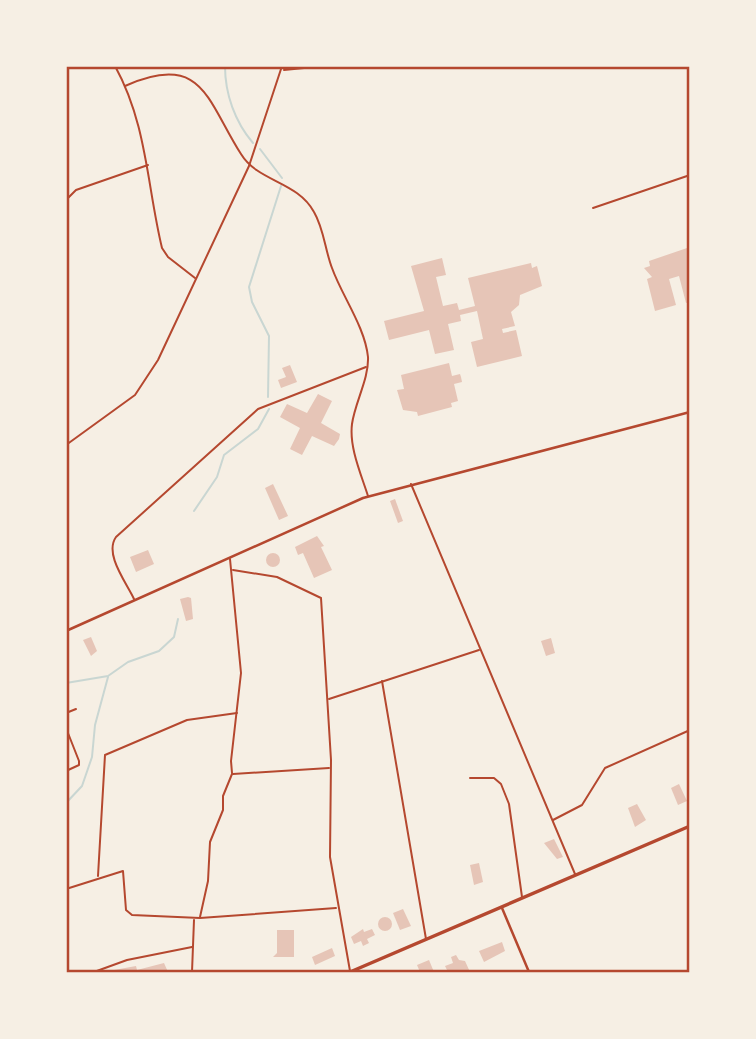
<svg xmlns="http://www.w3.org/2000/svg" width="756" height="1039" font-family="Karla,sans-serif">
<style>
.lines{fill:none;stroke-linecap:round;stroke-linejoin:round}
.stream{stroke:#c9d6d2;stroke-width:2}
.building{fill:#e6c5b7}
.minor{stroke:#b5482f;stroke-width:2}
.tertiary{stroke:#b5482f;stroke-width:2.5}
.secondary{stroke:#b5482f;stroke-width:2.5}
.primary{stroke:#b5482f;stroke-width:3.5}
.neatline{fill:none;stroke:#b5482f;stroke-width:2.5}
</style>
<rect width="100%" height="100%" fill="#f6efe4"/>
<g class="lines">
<!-- stream -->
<g class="stream">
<path d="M225 66C225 94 235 122 253 143"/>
<path d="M260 149 282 178"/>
<path d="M268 397 269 336 252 302 249 287 281 186"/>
<path d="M194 511 217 477 224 455 258 429 269 409"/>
<path d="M66 683 108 676 128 662 159 651 174 637 178 619"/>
<path d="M66 803 82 786 92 757 95 725 108 677"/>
</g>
</g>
<!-- building -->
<g class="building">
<path d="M690 247V302L686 303 679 276 669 279 676 305 655 311 647 279 652 277 644 268 650 266 649 261Z"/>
<path d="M442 258 446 275 436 277 443 306 457 303 459 310 475 306 468 278 531 263 532 268 537 266 542 286 520 295 519 305 511 312 515 326 502 329 503 333 516 330 522 356 477 367 471 342 483 339 477 311 460 315 461 321 448 324 454 350 435 354 429 330 389 340 384 321 424 311 411 266Z"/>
<path d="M449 363 452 376 460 374 461 377 462 382 454 384 458 401 451 403 452 407 418 416 417 412 403 410 397 390 404 389 401 375Z"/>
<path d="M290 365 297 382 281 388 278 380 286 377 282 368Z"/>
<path d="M318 394 332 401 321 423 340 434 339 439 334 446 312 436 302 455 290 449 300 428 280 417 287 404 307 413Z"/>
<path d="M273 484 288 516 279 520 265 488Z"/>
<path d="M395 499 403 521 398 523 390 501Z"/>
<path d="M317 536 324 546 321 547 332 570 314 578 303 553 298 555 295 547Z"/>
<path d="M148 550 154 564 136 572 130 557Z"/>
<circle cx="273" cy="560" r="7"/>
<path d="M188 597 191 598 193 619 186 621 180 599Z"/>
<path d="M91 637 97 651 91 656 83 640Z"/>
<path d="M551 638 555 653 546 656 541 641Z"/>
<path d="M679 784 687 801 678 805 671 788Z"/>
<path d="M637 804 646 820 635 827 628 808Z"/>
<path d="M554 839 563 857 557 859 544 843Z"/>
<path d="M479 863 483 882 474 885 470 865Z"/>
<path d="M403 909 411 926 400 930 393 913Z"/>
<circle cx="385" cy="924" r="7"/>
<path d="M363 929 364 932 372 929 375 935 367 939 369 943 363 946 361 941 354 944 351 937Z"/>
<path d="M277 930H294V957H273L277 953Z"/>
<path d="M502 942 505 951 484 962 479 951Z"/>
<path d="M332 948 335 956 315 965 312 957Z"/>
<path d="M456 955 459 960 465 961 470 972H448L445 966 453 963 451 957Z"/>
<path d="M429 960 434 972H420L417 965Z"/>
<path d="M164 963 168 972H114V970L136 966 137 970Z"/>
</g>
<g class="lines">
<!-- minor -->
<g class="minor">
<path d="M115 66C147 124 147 186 162 248L168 257 195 278"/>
<path d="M284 70 324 66"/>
<path d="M125 86C203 51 207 101 241 154 258 182 297 181 314 212 324 229 325 250 332 268 342 296 365 327 368 357 369 379 355 402 352 424 349 447 361 474 368 496"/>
<path d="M66 200 76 190 148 165"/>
<path d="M593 208 690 175"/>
<path d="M66 445 135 395 158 360 249 166 282 66"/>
<path d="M411 484 575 874"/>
<path d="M230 559 241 673 231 761 232 773"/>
<path d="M233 570 277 577 321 598 331 760 330 857 350 971"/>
<path d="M134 599C126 582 104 554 116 537L258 409 366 367"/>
<path d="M382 681 426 939"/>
<path d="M329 699 479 650"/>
<path d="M66 713 76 709"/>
<path d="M66 728 79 761V765L66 771"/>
<path d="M233 774 329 768"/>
<path d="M470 778H494L501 784 509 804 522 897"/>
<path d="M553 820 582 805 605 768 690 730"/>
<path d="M98 876 105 755 187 720 237 713"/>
<path d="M66 889 123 871 126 910 132 915 200 918 336 908"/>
<path d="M200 917 208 881 210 842 223 810V796L232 774"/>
<path d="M94 972 127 960 192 947"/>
<path d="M192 972 194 920"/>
</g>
<!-- tertiary -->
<path class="tertiary" d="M502 908 529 972"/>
<!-- secondary -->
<path class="secondary" d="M66 631 363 498 690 412"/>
<!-- primary -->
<path class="primary" d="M350 972 690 826"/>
</g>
<!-- border -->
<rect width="756" height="1039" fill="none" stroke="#f6efe4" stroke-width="136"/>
<rect x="68" y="68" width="620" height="903" class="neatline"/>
</svg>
